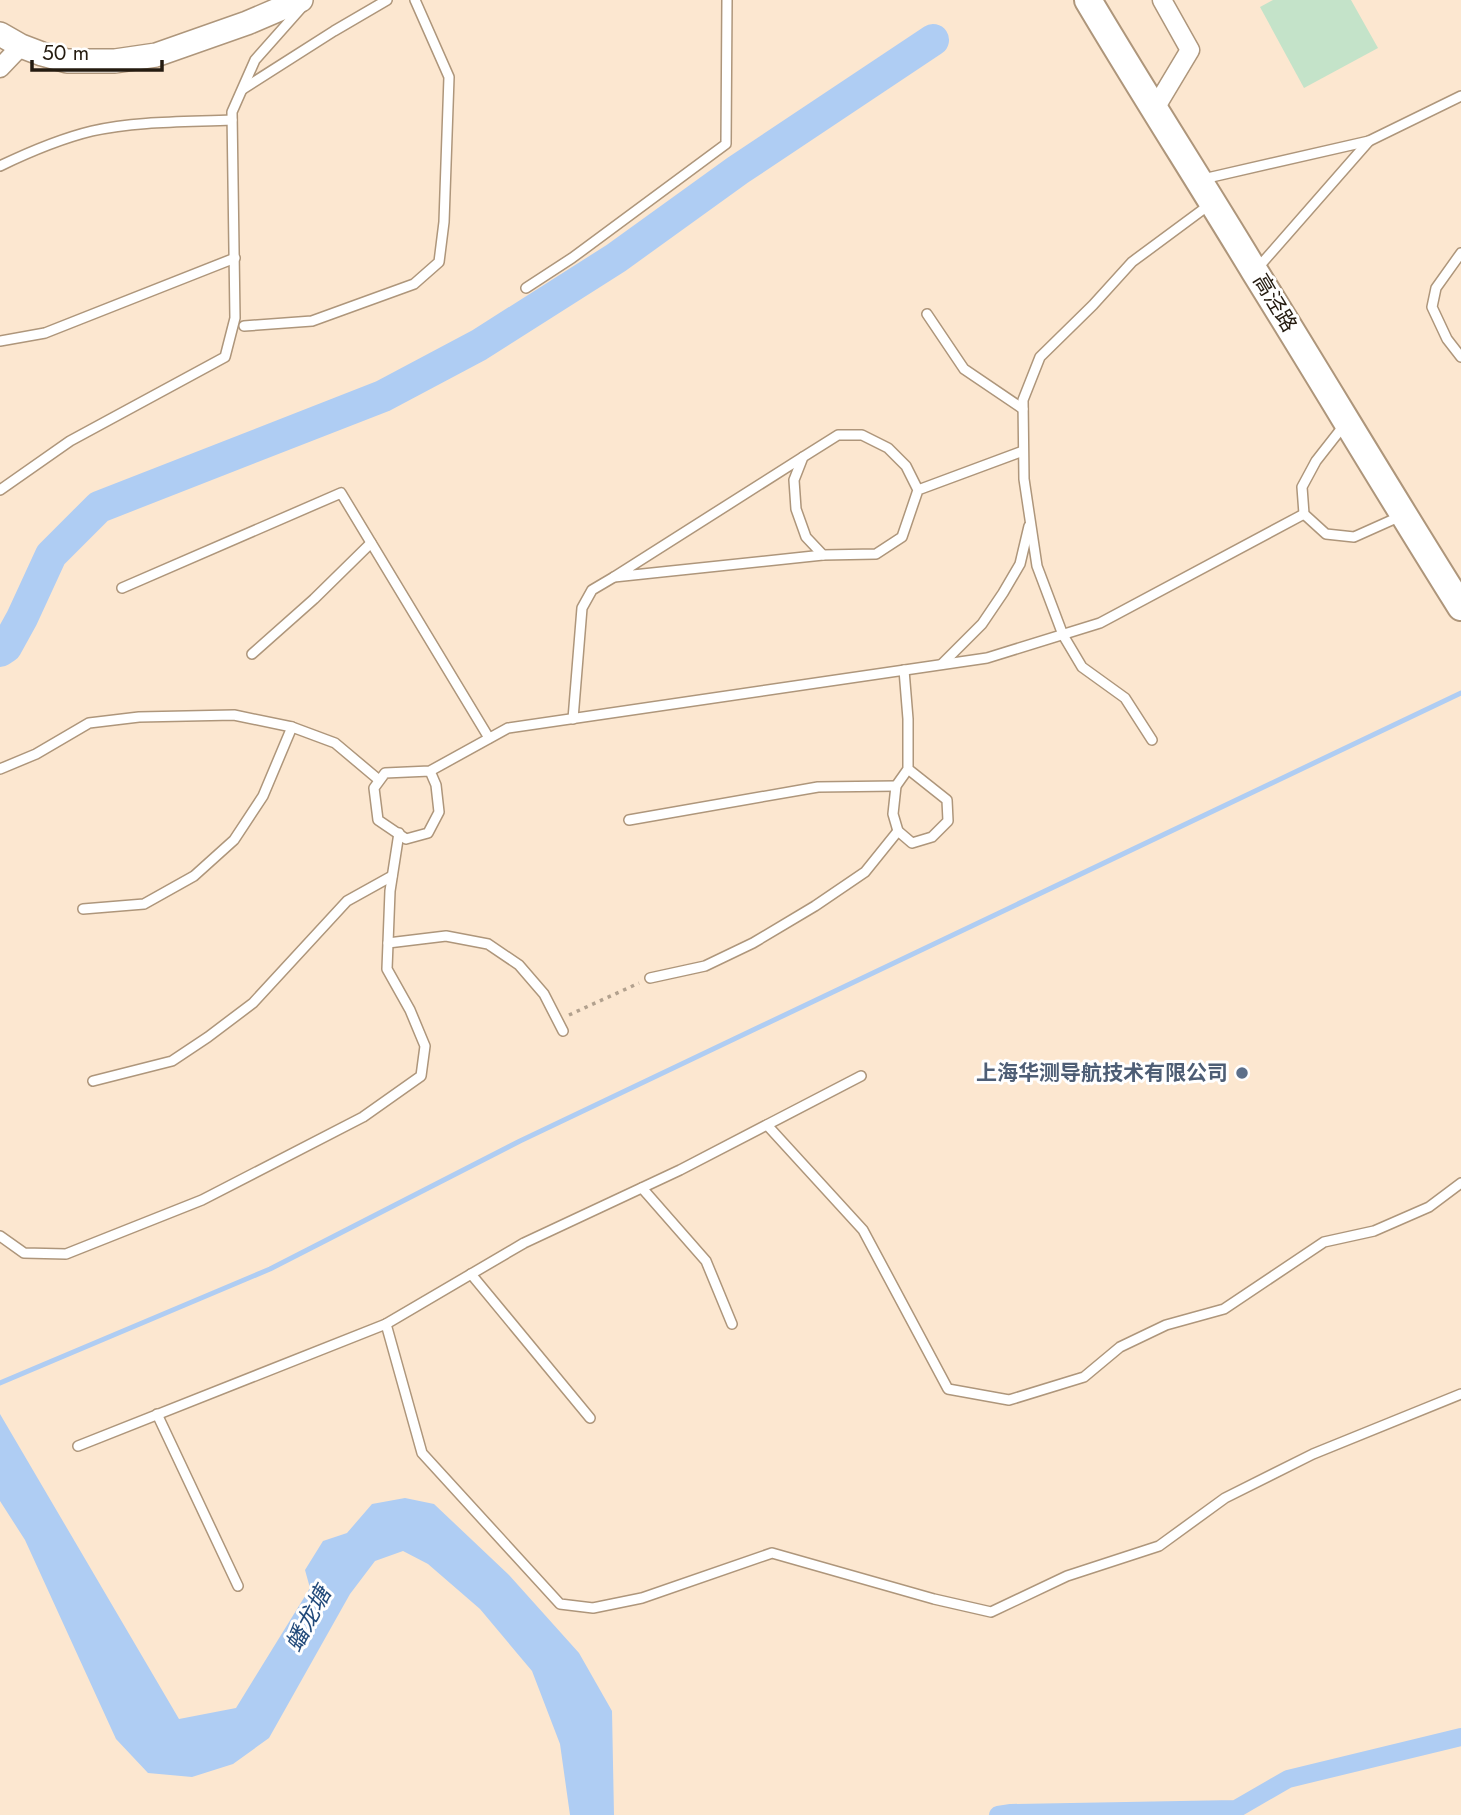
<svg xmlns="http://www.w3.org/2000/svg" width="1461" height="1815" font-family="Jost,'Noto Sans SC',sans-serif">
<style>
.green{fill:#c4e3c9}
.water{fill:#afcdf3}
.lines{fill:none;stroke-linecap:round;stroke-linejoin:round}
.stream{stroke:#afcdf3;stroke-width:5}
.canal{stroke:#afcdf3;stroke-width:18}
.river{stroke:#afcdf3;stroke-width:32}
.service-casing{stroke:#ae967b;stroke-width:12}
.minor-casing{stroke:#ae967b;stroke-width:21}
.tertiary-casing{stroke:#ae967b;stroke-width:26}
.secondary-casing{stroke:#ae967b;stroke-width:30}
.path{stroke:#b2a18e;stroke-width:3.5;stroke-dasharray:3.5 5;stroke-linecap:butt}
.service{stroke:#fff;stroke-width:9}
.minor{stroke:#fff;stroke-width:18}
.tertiary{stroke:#fff;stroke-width:23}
.secondary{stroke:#fff;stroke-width:26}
.service-dot{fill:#5c6f8a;stroke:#fff;stroke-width:2.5}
.labels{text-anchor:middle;stroke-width:6;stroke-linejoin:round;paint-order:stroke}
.street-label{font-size:21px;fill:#241b10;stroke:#fff}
.service-label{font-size:21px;font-weight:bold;fill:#4e5e75;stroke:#fff;text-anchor:end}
.water-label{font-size:23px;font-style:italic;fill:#224a7a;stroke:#fff}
</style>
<rect width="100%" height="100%" fill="#fce7d0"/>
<!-- green -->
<path class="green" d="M1273 0H1351L1378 48 1304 88 1260 7Z"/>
<!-- water -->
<path class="water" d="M0 1414 179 1719 236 1708 310 1588 305 1570 323 1541 347 1533 372 1504 405 1498 434 1504 509 1575 579 1653 612 1711 614 1815H570L560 1744 532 1671 480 1609 428 1564 403 1551 375 1561 350 1594 269 1738 233 1764 192 1777 148 1773 116 1739 25 1540 0 1501Z"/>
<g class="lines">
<!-- stream -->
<path class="stream" d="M0 1383 270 1269 520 1141 1461 693"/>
<!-- canal -->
<path class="canal" d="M998 1815 1011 1813 1236 1809 1288 1779 1461 1737"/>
<!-- river -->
<path class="river" d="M0 651 6 647 22 618 51 555 99 507 383 396 479 345 616 258 738 170 933 40"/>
<!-- service casing -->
<g class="service-casing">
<g id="service">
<path d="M243 89 334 31 387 0"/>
<path d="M0 166C27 153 63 138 92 131 137 121 186 122 232 120"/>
<path d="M1203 179 1369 141 1461 96"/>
<path d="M1461 253 1436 288 1432 307 1447 339 1461 357"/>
<path d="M1256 270 1369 141"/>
<path d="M526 288 572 258 726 144 727 0"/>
<path d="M927 314 964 369 1023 409"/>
<path d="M244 326 312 321 414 284 439 262 444 222 449 77 415 0"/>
<path d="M0 341 45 333 235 258"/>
<path d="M1345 424 1316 461 1302 487 1304 514 1326 534 1354 537 1401 516"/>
<path d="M803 457 614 577 823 555"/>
<path d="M0 490 70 441 225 357 235 318 232 112 255 60 302 7"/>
<path d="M918 490 906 466 888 448 862 435H838L803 457 794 480 796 509 806 537 823 555 876 554 902 537 918 490 1023 451"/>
<path d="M122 588 341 493 489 738"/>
<path d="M252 654 314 599 371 543"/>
<path d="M942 664 982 624 1003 593 1020 564 1029 526"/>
<path d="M904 670 908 719V769L896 786 893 814 898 831 912 843 932 837 948 821 947 800 908 769"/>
<path d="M573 719 582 608 592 590 614 577"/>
<path d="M1152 740 1125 698 1082 667 1063 635 1037 566 1024 479 1023 400 1040 357 1093 305 1132 262 1209 205"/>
<path d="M0 769 36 754 89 723 139 717 234 715 292 727 335 743 379 780"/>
<path d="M430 771 436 785 439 812 428 833 406 839 378 820 374 788 385 773 430 771 508 728 987 658 1100 623 1304 514"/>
<path d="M629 820 818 787 896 786"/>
<path d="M83 909 144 904 194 876 234 840 263 796 292 727"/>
<path d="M388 943 446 936 488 944 519 965 544 994 563 1031"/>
<path d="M650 978 705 966 753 943 815 906 865 872 898 831"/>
<path d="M861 1076 680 1170 524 1243 386 1324 422 1453 560 1604 593 1608 642 1598 772 1553 934 1599 991 1612 1067 1576 1159 1546 1225 1498 1313 1454 1461 1394"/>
<path d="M93 1081 172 1061 208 1037 253 1003 347 901 392 876"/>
<path d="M767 1125 863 1230 948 1389 1009 1400 1084 1377 1120 1347 1166 1325 1224 1309 1324 1242 1374 1231 1429 1207 1461 1183"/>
<path d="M642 1188 706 1261 732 1324"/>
<path d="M0 1236 24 1253 66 1254 202 1200 363 1117 421 1076 425 1046 410 1010 387 969 390 891 399 833"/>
<path d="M471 1274 590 1418"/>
<path d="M157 1414 238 1586"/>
<path d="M78 1446 386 1324"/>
</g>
</g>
<!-- minor casing -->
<g class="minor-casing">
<g id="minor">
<path d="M0 68 21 46"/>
<path d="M1154 110 1190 50 1162 0"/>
</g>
</g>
<!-- tertiary casing -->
<g class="tertiary-casing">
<path id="tertiary" d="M0 34 21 46 42 54 67 61H115L156 55 247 23 301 0"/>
</g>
<!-- secondary casing -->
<g class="secondary-casing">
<path id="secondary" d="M1088 0C1142 91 1200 181 1255 272 1324 383 1391 496 1461 607"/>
</g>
<!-- path -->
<path class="path" d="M569 1015 639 983"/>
<!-- service -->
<use href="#service" class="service"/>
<!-- minor -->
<use href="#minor" class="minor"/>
<!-- tertiary -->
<use href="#tertiary" class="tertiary"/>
<!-- secondary -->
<use href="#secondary" class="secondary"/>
</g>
<!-- markers -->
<circle class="service-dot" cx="1242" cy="1073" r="7"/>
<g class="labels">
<!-- street labels -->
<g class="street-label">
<text transform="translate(1275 303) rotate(59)" y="7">高泾路</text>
</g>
<!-- service labels -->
<g class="service-label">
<text x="1228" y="1080">上海华测导航技术有限公司</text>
</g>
<!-- water labels -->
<g class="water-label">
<text transform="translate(308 1619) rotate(-62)" y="8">蟠龙塘</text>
</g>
</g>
<!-- scale -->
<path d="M32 60v10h130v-10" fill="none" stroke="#241b10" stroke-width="3.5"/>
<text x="42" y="60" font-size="21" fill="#241b10" stroke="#ffffff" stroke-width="5" paint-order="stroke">50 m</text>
</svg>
